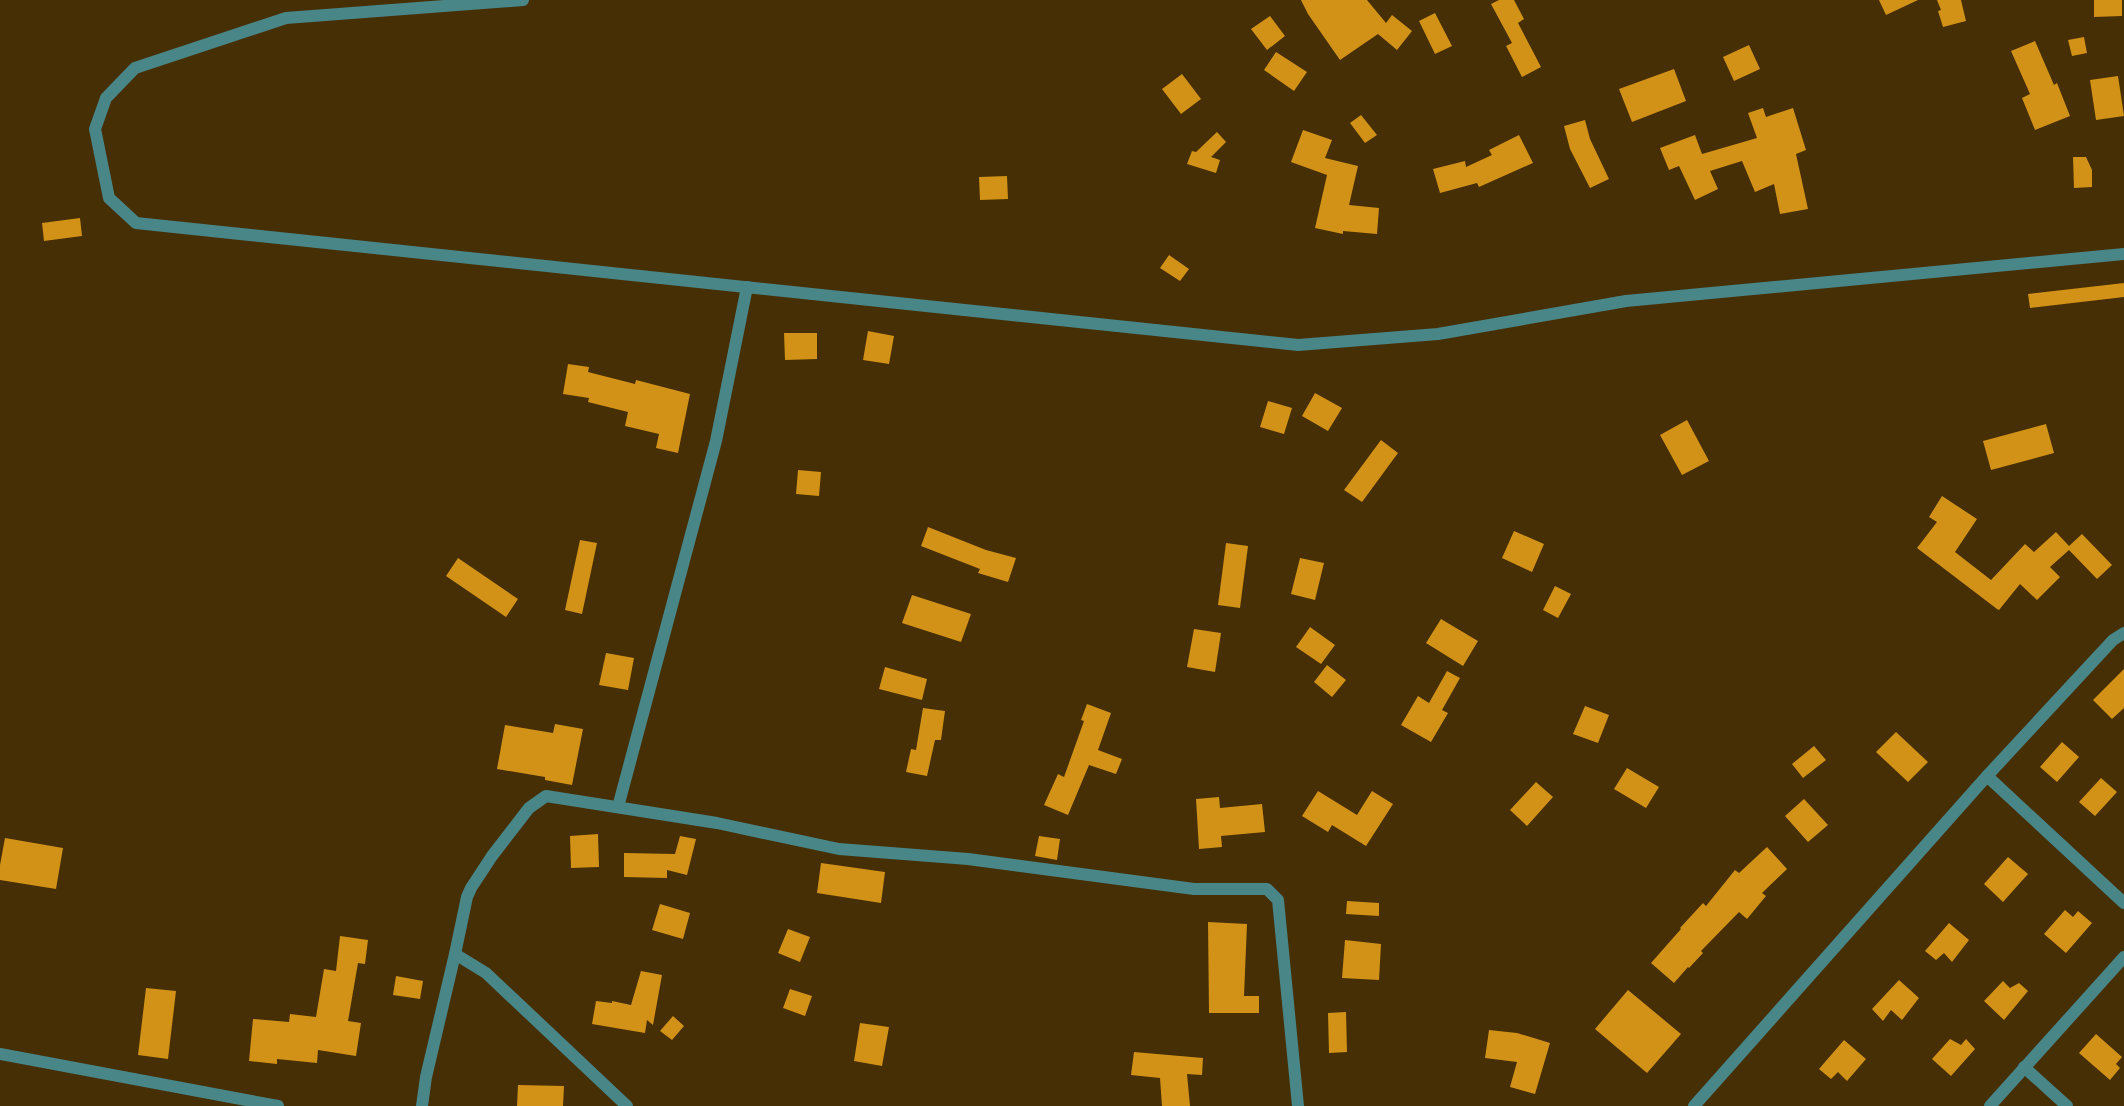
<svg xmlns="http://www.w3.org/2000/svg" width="2124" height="1106" font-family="'Playfair Display',serif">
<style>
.building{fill:#d29217}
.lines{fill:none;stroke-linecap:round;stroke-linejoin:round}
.minor{stroke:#488687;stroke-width:12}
</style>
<rect width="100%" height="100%" fill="#462e05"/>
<!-- building -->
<g class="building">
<path d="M1301 0H1367L1386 23 1392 15 1412 31 1397 50 1378 34 1340 60 1308 14Z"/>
<path d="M1499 0H1514L1524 19 1518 23 1541 67 1522 77 1506 46 1512 43 1491 4Z"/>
<path d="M1879 0H1918L1886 15Z"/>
<path d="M1937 0H1961L1966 21 1943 27 1938 11 1941 10Z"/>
<path d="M2094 0H2122V16L2094 17Z"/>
<path d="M1435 13 1452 46 1435 54 1419 21Z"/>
<path d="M1270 16 1285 36 1267 50 1251 29Z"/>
<path d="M2084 37 2087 53 2072 56 2068 40Z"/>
<path d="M2035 41 2054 85 2057 83 2070 116 2035 130 2022 98 2030 94 2011 51Z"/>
<path d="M1749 45 1760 69 1734 81 1723 57Z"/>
<path d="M1276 52 1307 72 1294 91 1264 70Z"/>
<path d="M1674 69 1686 101 1632 122 1619 89Z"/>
<path d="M1182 74 1201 99 1181 114 1162 89Z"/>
<path d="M2118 76 2124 116 2096 120 2090 80Z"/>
<path d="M1763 108 1766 117 1793 108 1806 150 1796 154 1808 209 1780 214 1774 184 1755 192 1742 161 1710 171 1718 189 1695 200 1679 166 1669 170 1660 148 1695 135 1702 154 1757 138 1748 113Z"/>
<path d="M1361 115 1377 135 1365 143 1350 123Z"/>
<path d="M1585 120 1590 139 1609 179 1590 188 1570 149 1564 126Z"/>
<path d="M1303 130 1332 140 1325 158 1358 166 1349 205 1379 208 1377 234 1343 231V234L1315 228 1327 175 1291 162Z"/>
<path d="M1217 132 1226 142 1211 157 1220 160 1216 173 1187 164 1192 151 1196 152Z"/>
<path d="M1519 135 1533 163 1479 187 1477 183 1440 193 1433 169 1465 161 1466 167 1492 155 1489 150Z"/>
<path d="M2073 157H2086L2092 170V187L2074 188Z"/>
<path d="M1007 176 1008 199 980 200 979 177Z"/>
<path d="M80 218 82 236 44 241 42 223Z"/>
<path d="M1169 255 1189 269 1180 281 1160 268Z"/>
<path d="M2124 283V297L2030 308 2028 294Z"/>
<path d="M868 331 894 336 889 364 863 360Z"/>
<path d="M784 333H817V359L785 360Z"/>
<path d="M568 364 589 367 588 372 635 384 636 380 690 394 678 453 656 448 659 434 625 426 628 412 588 402 589 398 563 394Z"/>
<path d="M1315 393 1342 408 1328 431 1302 416Z"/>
<path d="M1268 401 1292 408 1284 434 1260 427Z"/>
<path d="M1687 420 1709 461 1682 475 1660 435Z"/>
<path d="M2046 424 2054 453 1991 470 1983 441Z"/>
<path d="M1381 440 1398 453 1362 502 1344 490Z"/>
<path d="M798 470 821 472 819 496 796 494Z"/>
<path d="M1942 496 1977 519 1955 552 1991 580 2025 544 2034 552 2056 532 2069 546 2082 534 2112 565 2097 579 2069 550 2050 567 2060 577 2037 600 2020 584 1999 610 1997 609 1917 548 1937 522 1929 517Z"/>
<path d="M928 527 986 550 1016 558 1008 582 978 573 980 569 921 546Z"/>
<path d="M1514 531 1544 544 1532 572 1502 558Z"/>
<path d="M580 540 597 543 582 614 565 610Z"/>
<path d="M1226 543 1248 546 1240 608 1218 605Z"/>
<path d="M458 558 518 599 506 617 446 576Z"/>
<path d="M1300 558 1324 563 1315 600 1291 594Z"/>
<path d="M1555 586 1571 594 1558 618 1543 610Z"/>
<path d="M912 595 971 614 961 642 902 623Z"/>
<path d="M1441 619 1478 641 1463 666 1426 643Z"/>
<path d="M1310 627 1335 645 1321 664 1296 647Z"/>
<path d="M1194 629 1221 633 1215 672 1187 667Z"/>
<path d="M606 653 634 658 628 690 599 685Z"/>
<path d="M1327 665 1346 680 1332 697 1314 682Z"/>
<path d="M885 667 927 679 922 700 879 689Z"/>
<path d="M2124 669V708L2112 719 2093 700Z"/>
<path d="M1447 671 1460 678 1442 710 1448 713 1431 742 1401 725 1418 696 1429 703Z"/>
<path d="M1087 704 1111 713 1098 750 1122 759 1116 774 1089 765 1068 815 1044 805 1058 774 1064 777 1084 721 1081 720Z"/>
<path d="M1585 706 1609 715 1598 743 1573 734Z"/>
<path d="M923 708 945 711 941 740H935L927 776 906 772 911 749 916 750Z"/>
<path d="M555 724 583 729 572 785 545 780V777L497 769 505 725 553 733Z"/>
<path d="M1896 732 1928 762 1908 782 1876 752Z"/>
<path d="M2062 742 2079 757 2057 782 2040 767Z"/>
<path d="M1814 746 1826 760 1803 778 1792 764Z"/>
<path d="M1627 768 1659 787 1646 808 1614 789Z"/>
<path d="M2101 778 2117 792 2095 816 2079 802Z"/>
<path d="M1536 782 1553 797 1527 826 1510 810Z"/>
<path d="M1318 791 1357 815 1372 791 1393 804 1366 846 1332 825 1328 832 1302 816Z"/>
<path d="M1219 797 1220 808 1262 804 1265 832 1221 836 1222 847 1199 849 1196 799Z"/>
<path d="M1804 799 1828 825 1808 842 1785 816Z"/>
<path d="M598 834 599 867 571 868 570 836Z"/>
<path d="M680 836 696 839 687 875 667 870V878L624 877V853L675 854Z"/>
<path d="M1039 836 1060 839 1057 860 1035 856Z"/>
<path d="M5 838 63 848 56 889 0 880V865Z"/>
<path d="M1767 847 1787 869 1762 893 1766 896 1747 919 1739 912 1701 951 1703 953 1689 968 1688 967 1674 983 1651 963 1681 929 1680 928 1703 903 1706 906 1735 870 1739 873Z"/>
<path d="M2008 857 2028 874 2003 902 1984 884Z"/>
<path d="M821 863 885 872 881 903 817 893Z"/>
<path d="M1347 901 1379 903V916L1346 914Z"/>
<path d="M660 904 690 913 683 939 652 930Z"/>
<path d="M2065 910 2073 917 2078 911 2092 923 2066 953 2044 934Z"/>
<path d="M1208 922 1247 924 1244 996H1259V1013H1209Z"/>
<path d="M1949 923 1969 940 1952 962 1944 953 1936 960 1925 951Z"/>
<path d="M788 929 810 937 800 962 778 953Z"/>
<path d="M340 936 368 940 365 964 358 963 348 1021 361 1023 356 1056 318 1050 317 1063 277 1059V1064L249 1061 253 1019 289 1022 290 1014 316 1017 324 969 336 971Z"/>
<path d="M1345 940 1381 944 1379 980 1342 978Z"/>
<path d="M641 971 662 975 653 1025 647 1020 645 1033 592 1024 596 1001 612 1003V1001L631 1005Z"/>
<path d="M396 976 423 981 420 999 393 995Z"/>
<path d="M1899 980 1919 998 1902 1020 1891 1010 1883 1021 1872 1009Z"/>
<path d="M2003 981 2010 988 2019 983 2028 991 2004 1020 1984 1001Z"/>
<path d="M146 988 176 991 168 1059 138 1055Z"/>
<path d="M790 989 812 996 805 1016 783 1008Z"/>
<path d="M1628 990 1681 1034 1647 1073 1595 1029Z"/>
<path d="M1346 1012 1347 1052 1329 1053 1328 1013Z"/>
<path d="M673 1016 684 1026 672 1040 660 1031Z"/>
<path d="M860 1023 889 1027 882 1066 854 1061Z"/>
<path d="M1489 1030 1517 1033 1550 1043 1535 1094 1510 1087 1517 1062 1485 1058Z"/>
<path d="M2096 1034 2122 1057 2116 1064 2120 1068 2110 1080 2079 1053Z"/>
<path d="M1950 1039 1961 1045 1966 1039 1975 1049 1951 1076 1932 1059Z"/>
<path d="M1844 1040 1866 1059 1847 1081 1838 1072 1831 1079 1819 1069Z"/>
<path d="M1134 1052 1203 1058 1202 1075 1187 1074 1190 1106H1162L1160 1078 1131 1075Z"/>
<path d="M518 1085 564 1086 563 1106H517Z"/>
</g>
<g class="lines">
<!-- minor -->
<g class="minor">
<path d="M523 0 286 18 135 68 106 98 95 129 109 198 136 223 1298 345 1438 334 1626 301 2124 254"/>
<path d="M1987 776 2124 903"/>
<path d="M618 807 716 441 747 287"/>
<path d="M0 1054 278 1106"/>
<path d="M2024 1067 2067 1106"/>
<path d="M422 1106 426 1077 455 954"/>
<path d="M627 1106 486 973 455 954 467 897 471 888 492 856 529 808 546 796 717 823 839 849 968 859 1194 889H1267L1278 900 1298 1106"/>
<path d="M1694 1106 1987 776 2113 640 2124 633"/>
<path d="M1990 1106 2124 957"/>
</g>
</g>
</svg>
